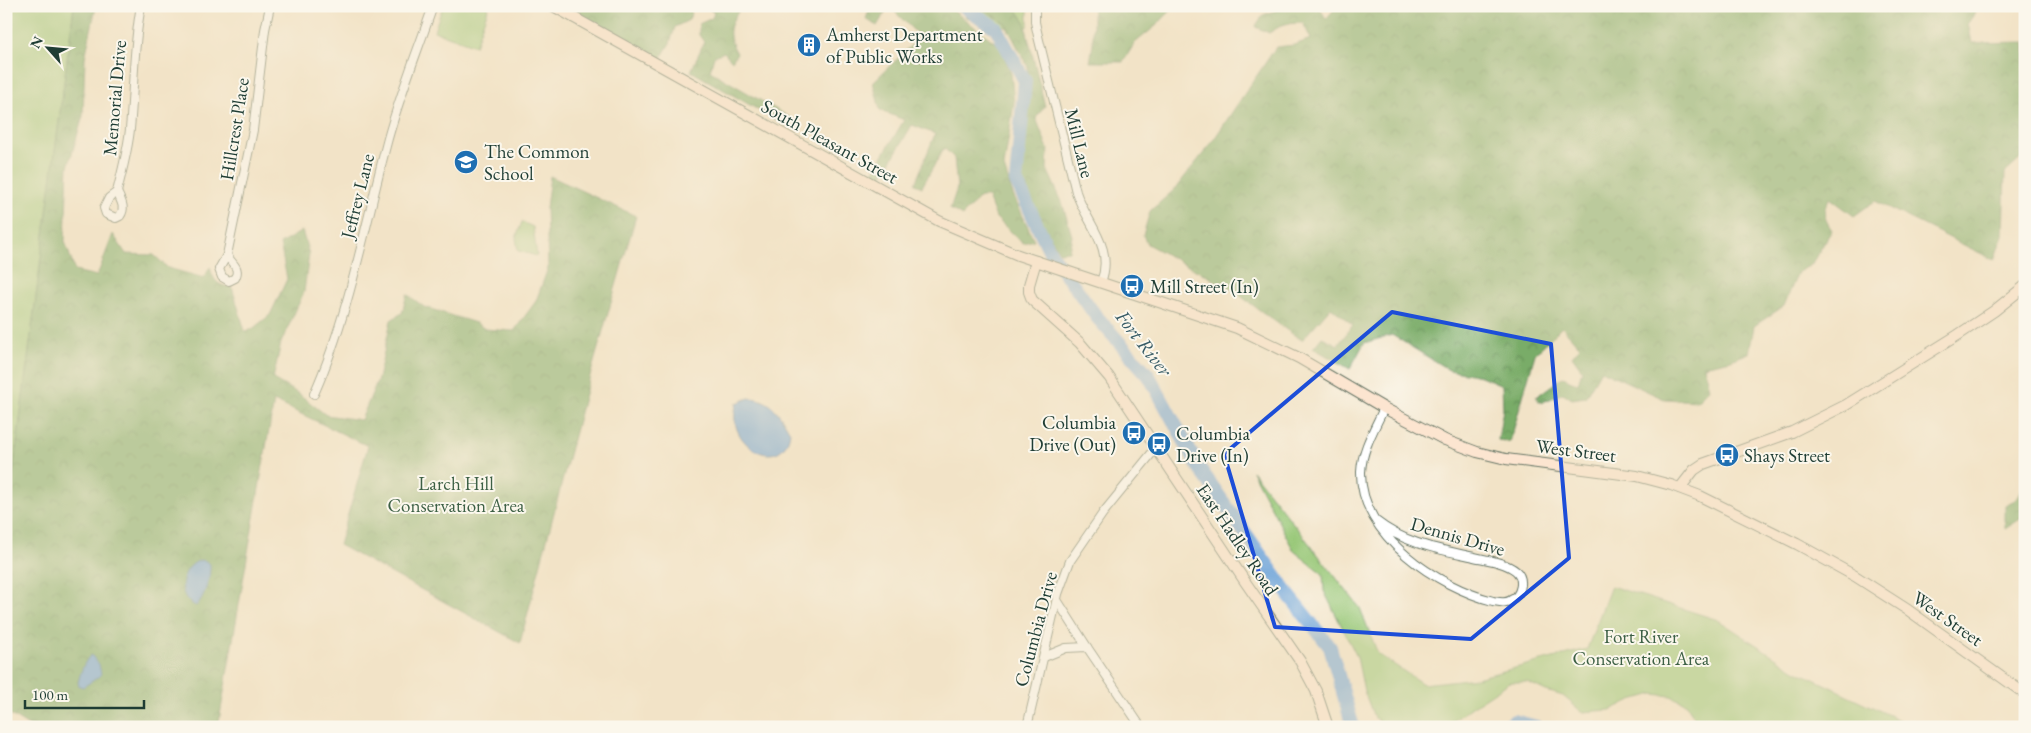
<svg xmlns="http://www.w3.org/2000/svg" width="2031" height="733" font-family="'EB Garamond',serif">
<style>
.green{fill:#97c777;stroke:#5b8256}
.forest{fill:url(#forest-crowns);stroke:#4c744e}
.water{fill:#6ba2d9;stroke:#457086}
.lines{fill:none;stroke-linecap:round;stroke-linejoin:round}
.river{stroke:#6ba2d9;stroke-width:14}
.street-casing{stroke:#697767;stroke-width:10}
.secondary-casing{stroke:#697767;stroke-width:12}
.street{stroke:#fff;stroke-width:8}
.secondary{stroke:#fce5d0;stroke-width:10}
.marked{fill:none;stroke:#1d4ed8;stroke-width:4;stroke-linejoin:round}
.labels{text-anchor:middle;stroke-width:4;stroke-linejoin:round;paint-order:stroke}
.poi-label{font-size:19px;fill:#1f3d34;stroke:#fbf7ec;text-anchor:start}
.street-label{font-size:19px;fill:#1f3d34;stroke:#fbf7ec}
.park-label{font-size:19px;fill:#3d6045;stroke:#fbf7ec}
.water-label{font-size:20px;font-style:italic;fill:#365b66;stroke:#fbf7ec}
</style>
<defs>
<pattern id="forest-crowns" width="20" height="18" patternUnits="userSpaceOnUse" patternTransform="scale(1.25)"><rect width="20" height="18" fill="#79ac68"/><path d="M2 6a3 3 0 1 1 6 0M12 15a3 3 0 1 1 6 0" fill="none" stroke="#638d56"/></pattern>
</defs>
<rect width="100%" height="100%" fill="#fbf7ec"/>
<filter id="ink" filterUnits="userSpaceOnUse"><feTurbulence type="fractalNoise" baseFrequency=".02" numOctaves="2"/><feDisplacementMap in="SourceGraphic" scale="10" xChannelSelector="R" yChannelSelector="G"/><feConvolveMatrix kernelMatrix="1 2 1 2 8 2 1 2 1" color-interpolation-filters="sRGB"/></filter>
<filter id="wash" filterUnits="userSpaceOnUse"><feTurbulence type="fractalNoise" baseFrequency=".0096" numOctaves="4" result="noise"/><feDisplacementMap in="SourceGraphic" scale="20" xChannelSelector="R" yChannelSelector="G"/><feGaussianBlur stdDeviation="1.12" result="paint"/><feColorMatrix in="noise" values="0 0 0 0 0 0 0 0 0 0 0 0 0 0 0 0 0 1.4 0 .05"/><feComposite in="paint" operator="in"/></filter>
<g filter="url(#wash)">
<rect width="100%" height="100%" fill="#f2e3c7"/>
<!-- green -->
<g class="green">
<path d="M6 6H74L6 527Z"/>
<path d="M443 6H489L475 46 434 31Z"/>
<path d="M960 6H1028V27L1015 29 965 17 968 12Z"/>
<path d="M522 222 533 227 537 256 518 251 516 238Z"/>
<path d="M1252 471 1360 608 1378 654 1423 684 1477 678 1587 649 1611 586 1718 620 1795 670 1914 727H1703L1694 718 1687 704 1671 696 1653 694 1632 700 1610 710 1582 712 1563 696 1546 691 1527 682H1510L1472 707 1453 721 1449 727H1385L1374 717 1364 691 1357 657 1324 591 1323 574 1294 551Z"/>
</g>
<!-- forest -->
<g class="forest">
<path d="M74 6 96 7 85 58 83 116 68 167 65 241 75 271 97 276 113 234 126 254 154 255 168 268 204 278 210 267C213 281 218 286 232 287L245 331 251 330 270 315 287 279 280 244 302 231 309 254 304 292 281 343 273 379 299 394 326 415 361 420 378 379 391 320 402 313 407 294 424 307 476 323 485 329 514 331 536 301 548 268 546 208 550 176 636 216 586 390 520 643 339 545 368 446 274 401 218 727H30L6 712V527Z"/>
<path d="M564 6H693L689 20 675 27 670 43 661 58Z"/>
<path d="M706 6H742C729 25 725 33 737 53L732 61 724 52 714 56 710 71 791 118 786 126 691 71 704 42 699 35V24L712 18 714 13Z"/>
<path d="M870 6H889L877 26 866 19Z"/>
<path d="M889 6H947L1000 46 1011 73 1014 103 1004 167 1013 195 1034 240 1023 243 996 218 988 197H980L962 216 950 209 957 188 954 158 944 148 922 187 915 184 935 134 912 125 881 178 872 174 904 120 880 110 873 82 920 37Z"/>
<path d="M978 6H1014L1024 20 1045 106 1036 118 1048 149 1047 169 1062 202 1072 236 1069 251 1059 252 1018 180 1024 123 1028 67 1005 23Z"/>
<path d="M1093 6H1175L1157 25 1135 43 1123 62H1090L1093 44Z"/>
<path d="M1289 6H1319L1326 19 1337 6H1980L1968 23 1972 43 2025 42V155L2005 173 2003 235 1994 260 1875 201 1854 216 1830 198C1821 211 1824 218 1832 230L1811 265 1798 272 1784 306 1754 326 1749 353 1731 360 1704 366 1709 389 1697 401 1664 399 1601 370 1585 397 1572 399 1563 393 1541 403 1536 397 1563 377 1578 384 1582 370 1572 356 1580 347 1562 327 1535 354 1510 442 1498 440 1503 409 1502 385 1481 376 1449 370 1392 335 1364 343 1350 369 1313 348 1322 337 1338 345 1353 325 1331 307 1302 340 1288 331 1231 289 1147 244 1143 235 1150 211 1174 190 1210 145 1276 47 1294 45 1311 39 1303 23 1284 24 1269 33 1255 27 1263 15Z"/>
<path d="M2025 483V516L2005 529V505L2017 499Z"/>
</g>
<!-- water -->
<g class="water">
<path d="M749 398C772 399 779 413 790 432 784 477 722 446 737 403Z"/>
<path d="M201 560 206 561 210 564C211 576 205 597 196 606 175 598 180 566 201 560Z"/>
<path d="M91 655 99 664 101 674 97 678 83 687 79 686 78 683C80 674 84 661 91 655Z"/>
</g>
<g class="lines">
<!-- river -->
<g class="river">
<path d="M963 6 996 28 1025 81 1016 181 1051 254 1096 316 1149 376 1198 466 1288 594 1330 647 1353 727"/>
<path d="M1507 727 1514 721 1537 727"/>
</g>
</g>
</g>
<g filter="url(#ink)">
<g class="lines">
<!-- street casing -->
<g class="street-casing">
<g id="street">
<path d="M1035 6V22L1038 36 1076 192C1086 223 1115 247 1101 282"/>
<path d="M117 192C122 171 128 150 130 129 134 88 133 47 141 6"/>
<path d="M117 192C121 201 126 208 120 216L116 218 106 214 104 208 109 198Z"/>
<path d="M227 255 253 130 265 30 270 6"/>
<path d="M227 255C231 264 241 267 235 278L229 281 222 277 219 269Z"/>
<path d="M314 394C348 318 365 227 386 146 398 99 417 53 433 6"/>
<path d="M1376 521C1405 544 1438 549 1474 557 1487 560 1505 562 1516 571 1525 579 1521 596 1511 600 1506 604 1499 602 1493 601 1438 587 1360 536 1361 472 1362 449 1375 428 1384 408"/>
<path d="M1057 600 1087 647"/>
<path d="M1044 657 1066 648 1087 647 1141 727"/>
<path d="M1027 727 1058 594 1070 561 1103 513 1156 448"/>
</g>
</g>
<!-- secondary casing -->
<g class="secondary-casing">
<g id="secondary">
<path d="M553 6 939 221 1018 255 1237 328 1299 358 1384 408 1445 440 1477 452 1506 459 1637 476 1671 485 1700 496 1797 544 1855 576 1908 610 2025 694"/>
<path d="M1036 261 1029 285V292L1032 300 1080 343 1109 377 1246 583 1300 661 1316 691 1328 727"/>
<path d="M1680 488 1694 470 1703 464 1792 432 1846 405 1958 335 1994 311 2025 286"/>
</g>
</g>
<!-- street -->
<use href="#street" class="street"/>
<!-- secondary -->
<use href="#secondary" class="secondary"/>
</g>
</g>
<!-- marked area -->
<path d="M0 0H2031V733H0ZM1392 312 1551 344 1569 558 1471 639 1275 627 1224 454Z" fill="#f2e3c7" fill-opacity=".55" fill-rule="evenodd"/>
<path class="marked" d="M1392 312 1551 344 1569 558 1471 639 1275 627 1224 454Z"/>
<!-- icons -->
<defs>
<g id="building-disc" transform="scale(1.25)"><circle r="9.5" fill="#1f6fb2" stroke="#fbf7ec"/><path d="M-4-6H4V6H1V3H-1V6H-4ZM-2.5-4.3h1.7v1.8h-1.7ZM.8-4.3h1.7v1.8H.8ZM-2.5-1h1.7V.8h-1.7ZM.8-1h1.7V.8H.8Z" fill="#fff"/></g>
<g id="school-disc" transform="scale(1.25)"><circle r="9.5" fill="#1f6fb2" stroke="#fbf7ec"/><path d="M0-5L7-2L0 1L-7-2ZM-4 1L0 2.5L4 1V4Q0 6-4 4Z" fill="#fff"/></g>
<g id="bus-disc" transform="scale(1.25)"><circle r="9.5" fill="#1f6fb2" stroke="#fbf7ec"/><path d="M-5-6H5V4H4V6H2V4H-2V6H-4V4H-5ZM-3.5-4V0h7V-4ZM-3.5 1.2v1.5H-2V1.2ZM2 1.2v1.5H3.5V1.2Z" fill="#fff"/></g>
</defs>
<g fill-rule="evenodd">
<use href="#building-disc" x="809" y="45"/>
<use href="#school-disc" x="466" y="162"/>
<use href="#bus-disc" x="1132" y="286"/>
<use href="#bus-disc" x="1134" y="433"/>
<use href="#bus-disc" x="1159" y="444"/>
<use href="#bus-disc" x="1727" y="455"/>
</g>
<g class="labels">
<!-- poi labels -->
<g class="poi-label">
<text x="826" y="41">Amherst Department<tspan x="826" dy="22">of Public Works</tspan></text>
<text x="484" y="158">The Common<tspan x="484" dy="22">School</tspan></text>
<text x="1150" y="293">Mill Street (In)</text>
<text x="1116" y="429" text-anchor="end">Columbia<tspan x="1116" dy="22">Drive (Out)</tspan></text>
<text x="1176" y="440">Columbia<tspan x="1176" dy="22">Drive (In)</tspan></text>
<text x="1744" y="462">Shays Street</text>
</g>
<!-- street labels -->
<g class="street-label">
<text transform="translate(114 98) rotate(-85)" y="7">Memorial Drive</text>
<text transform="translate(234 129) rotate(-81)" y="7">Hillcrest Place</text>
<text transform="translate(830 141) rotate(29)" y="7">South Pleasant Street</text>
<text transform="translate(1080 143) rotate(76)" y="7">Mill Lane</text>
<text transform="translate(357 196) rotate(-76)" y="7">Jeffrey Lane</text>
<text transform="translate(1576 450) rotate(7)" y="7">West Street</text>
<text transform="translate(1458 536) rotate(16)" y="7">Dennis Drive</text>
<text transform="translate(1238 539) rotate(56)" y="7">East Hadley Road</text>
<text transform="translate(1948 618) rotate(35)" y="7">West Street</text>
<text transform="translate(1035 629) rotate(-75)" y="7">Columbia Drive</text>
</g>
<!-- park labels -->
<g class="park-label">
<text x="456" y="490">Larch Hill<tspan x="456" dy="22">Conservation Area</tspan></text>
<text x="1641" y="643">Fort River<tspan x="1641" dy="22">Conservation Area</tspan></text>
</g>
<!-- water labels -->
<g class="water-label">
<text transform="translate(1144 343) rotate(52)" y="7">Fort River</text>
</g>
</g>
<!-- margin -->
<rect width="2031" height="733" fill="none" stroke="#fbf7ec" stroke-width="25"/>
<!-- north arrow -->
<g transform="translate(48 48) rotate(297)" stroke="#fbf7ec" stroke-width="4" paint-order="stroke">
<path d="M0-4L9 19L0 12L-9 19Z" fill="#1f3d34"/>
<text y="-8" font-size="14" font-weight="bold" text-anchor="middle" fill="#1f3d34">N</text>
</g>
<!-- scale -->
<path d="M25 700v8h119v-8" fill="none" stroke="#1f3d34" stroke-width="2.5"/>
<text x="32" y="700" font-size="15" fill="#1f3d34" stroke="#fbf7ec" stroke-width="4" paint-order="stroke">100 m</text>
</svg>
